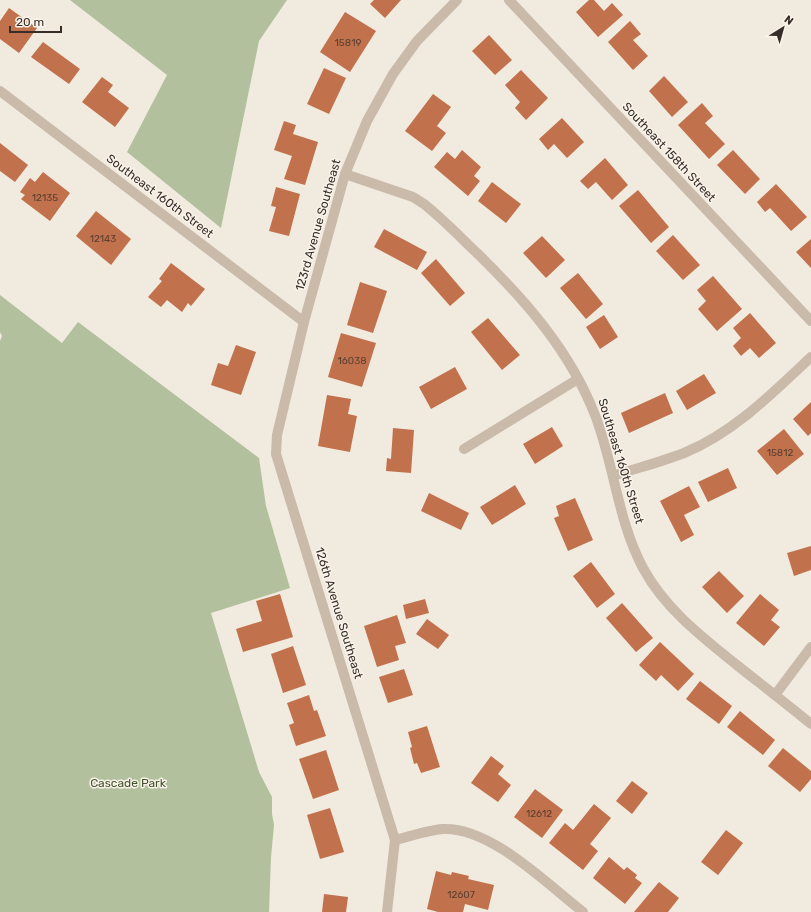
<svg xmlns="http://www.w3.org/2000/svg" width="811" height="912" font-family="Rubik,sans-serif">
<style>
.green{fill:#b2c09e}
.building{fill:#c1714c}
.lines{fill:none;stroke-linecap:round;stroke-linejoin:round}
.street{stroke:#c9baaa;stroke-width:10}
.labels{text-anchor:middle;stroke-width:3;stroke-linejoin:round;paint-order:stroke}
.number-label{font-size:10px;fill:#5a3f32}
.street-label{font-size:12px;fill:#372e29;stroke:#f9f3ea}
.park-label{font-size:12px;fill:#43542e;stroke:#f9f3ea}
</style>
<rect width="100%" height="100%" fill="#f1eade"/>
<!-- green -->
<g class="green">
<path d="M70 0H287L259 41 221 228 127 152 167 75Z"/>
<path d="M0 295 62 343 78 322 259 458 266 506 290 588 211 613 259 772 272 797V814L274 825 271 857 269 912H0V341L2 336 0 332Z"/>
</g>
<!-- building -->
<g class="building">
<path d="M374 0H401L385 18 370 4Z"/>
<path d="M589 0H594L604 11 612 3 623 15 598 37 576 12Z"/>
<path d="M9 8 37 28 19 53 0 39V21Z"/>
<path d="M345 12 376 31 350 72 320 52Z"/>
<path d="M630 21 641 34 633 40 648 56 633 70 608 42Z"/>
<path d="M489 35 512 60 495 75 472 51Z"/>
<path d="M43 42 80 69 69 84 31 57Z"/>
<path d="M324 68 346 78 329 114 307 104Z"/>
<path d="M521 70 548 98 526 120 515 108 520 102 505 85Z"/>
<path d="M664 76 688 102 672 117 649 91Z"/>
<path d="M102 77 113 85 108 92 129 108 115 127 82 102Z"/>
<path d="M433 94 451 107 437 126 446 133 432 151 405 131Z"/>
<path d="M702 103 713 116 705 123 725 144 709 159 678 125Z"/>
<path d="M562 118 584 142 567 158 554 144 548 150 539 139Z"/>
<path d="M284 121 296 125 293 134 318 142 305 185 284 179 292 156 274 150Z"/>
<path d="M0 143 28 165 15 182 0 171Z"/>
<path d="M462 150 481 167 474 176 480 181 468 196 434 167 447 152 455 159Z"/>
<path d="M733 150 760 179 745 194 717 165Z"/>
<path d="M605 158 628 185 612 200 596 182 588 189 580 181Z"/>
<path d="M43 172 70 193 50 221 21 199 25 195 20 192 30 178 35 182Z"/>
<path d="M492 182 521 204 506 223 478 201Z"/>
<path d="M776 184 807 217 791 231 770 208 765 212 757 202Z"/>
<path d="M276 187 300 194 289 236 269 231 276 207 271 206Z"/>
<path d="M638 190 669 227 651 243 619 206Z"/>
<path d="M96 211 131 239 111 265 76 236Z"/>
<path d="M384 229 427 252 417 270 374 247Z"/>
<path d="M673 235 700 265 683 280 656 251Z"/>
<path d="M542 236 565 260 546 278 523 253Z"/>
<path d="M811 239V268L796 252Z"/>
<path d="M436 259 465 293 450 306 421 273Z"/>
<path d="M171 263 205 289 191 306 188 303 182 312 167 300 161 307 148 297 162 281 159 279Z"/>
<path d="M578 273 603 304 586 319 560 288Z"/>
<path d="M713 276 742 309 717 331 698 309 706 301 697 290Z"/>
<path d="M360 282 387 291 373 333 347 325Z"/>
<path d="M750 313 776 343 759 358 750 348 741 356 733 346 741 338 733 328Z"/>
<path d="M604 315 618 337 600 349 586 327Z"/>
<path d="M488 318 520 355 502 370 471 332Z"/>
<path d="M341 333 376 343 362 387 328 377Z"/>
<path d="M236 345 256 352 241 395 211 385 218 363 228 366Z"/>
<path d="M455 367 467 389 431 409 419 387Z"/>
<path d="M704 374 716 393 687 410 676 391Z"/>
<path d="M665 393 673 413 629 433 621 413Z"/>
<path d="M327 395 351 399 348 414 357 416 350 452 318 446Z"/>
<path d="M811 402V433L808 436 793 419Z"/>
<path d="M552 427 563 446 535 464 523 444Z"/>
<path d="M393 428 414 430 411 473 386 471 387 458 391 459Z"/>
<path d="M784 429 804 454 777 475 757 451Z"/>
<path d="M728 468 737 488 708 502 698 482Z"/>
<path d="M515 485 526 504 492 525 480 507Z"/>
<path d="M689 486 700 507 684 515 694 535 681 542 660 501Z"/>
<path d="M429 493 469 513 461 530 421 511Z"/>
<path d="M575 498 593 540 568 551 554 518 559 516 556 506Z"/>
<path d="M811 546V570L794 576 787 553Z"/>
<path d="M591 562 615 594 597 608 573 576Z"/>
<path d="M719 571 744 596 727 613 702 587Z"/>
<path d="M280 594 293 637 243 652 236 629 262 621 256 601Z"/>
<path d="M760 594 779 610 771 620 780 627 764 646 736 623Z"/>
<path d="M425 599 429 613 406 619 403 605Z"/>
<path d="M622 603 653 638 636 652 606 618Z"/>
<path d="M397 615 406 643 395 646 399 660 377 667 364 626Z"/>
<path d="M427 619 449 635 438 649 416 634Z"/>
<path d="M660 642 694 674 678 691 661 675 656 681 639 665Z"/>
<path d="M293 646 306 685 283 693 271 654Z"/>
<path d="M404 669 413 695 388 703 379 677Z"/>
<path d="M700 681 732 706 719 724 686 699Z"/>
<path d="M309 695 314 711 317 710 326 736 296 746 289 725 294 723 287 703Z"/>
<path d="M740 711 775 740 763 755 727 727Z"/>
<path d="M427 726 440 767 421 773 417 763 414 764 410 748 412 747 408 732Z"/>
<path d="M783 748 811 771V779L800 792 768 766Z"/>
<path d="M326 750 339 790 313 799 299 759Z"/>
<path d="M491 756 504 766 498 774 511 785 498 802 471 783Z"/>
<path d="M632 781 648 793 632 814 616 801Z"/>
<path d="M535 789 563 810 542 838 514 817Z"/>
<path d="M594 804 611 818 590 844 598 851 583 870 549 843 565 823 573 830Z"/>
<path d="M330 808 344 852 320 859 307 815Z"/>
<path d="M726 830 743 843 718 875 701 862Z"/>
<path d="M609 857 624 870 627 867 637 875 635 878 642 883 625 904 593 878Z"/>
<path d="M436 871 451 875 452 872 469 876 468 879 494 885 488 910 465 904 463 912H438L427 909Z"/>
<path d="M659 882 679 898 668 912H634Z"/>
<path d="M324 894 348 897 346 912H322Z"/>
</g>
<g class="lines">
<!-- street -->
<g class="street">
<path d="M509 0 811 321"/>
<path d="M0 91 304 322"/>
<path d="M345 174 413 197 424 204C443 219 460 237 478 254 526 301 570 351 595 415 614 464 618 522 643 568 665 609 702 637 738 666 762 685 787 704 811 724"/>
<path d="M464 449 578 379"/>
<path d="M613 476C637 468 661 462 684 453 733 433 773 393 811 357"/>
<path d="M775 695 811 647"/>
<path d="M395 840C411 836 428 830 443 829 491 827 547 884 583 912"/>
<path d="M387 912 395 840 276 454 277 435 304 322 345 174 367 121 393 74 417 41 457 0"/>
</g>
</g>
<g class="labels">
<!-- number labels -->
<g class="number-label">
<text x="348" y="46">15819</text>
<text x="45" y="201">12135</text>
<text x="103" y="242">12143</text>
<text x="352" y="364">16038</text>
<text x="780" y="456">15812</text>
<text x="539" y="817">12612</text>
<text x="461" y="898">12607</text>
</g>
<!-- street labels -->
<g class="street-label">
<text transform="translate(669 152) rotate(47)" y="4">Southeast 158th Street</text>
<text transform="translate(160 196) rotate(37)" y="4">Southeast 160th Street</text>
<text transform="translate(318 225) rotate(-74)" y="4">123rd Avenue Southeast</text>
<text transform="translate(621 461) rotate(73)" y="4">Southeast 160th Street</text>
<text transform="translate(339 613) rotate(73)" y="4">126th Avenue Southeast</text>
</g>
<!-- park labels -->
<g class="park-label">
<text x="128" y="787">Cascade Park</text>
</g>
</g>
<!-- north arrow -->
<g transform="translate(783 28) rotate(37)" stroke="#f9f3ea" stroke-width="3" paint-order="stroke">
<path d="M0-3L7 15L0 10L-7 15Z" fill="#372e29"/>
<text y="-6" font-size="11" font-weight="bold" text-anchor="middle" fill="#372e29">N</text>
</g>
<!-- scale -->
<path d="M10 26v6h51v-6" fill="none" stroke="#372e29" stroke-width="2"/>
<text x="16" y="26" font-size="12" fill="#372e29" stroke="#f9f3ea" stroke-width="3" paint-order="stroke">20 m</text>
</svg>
